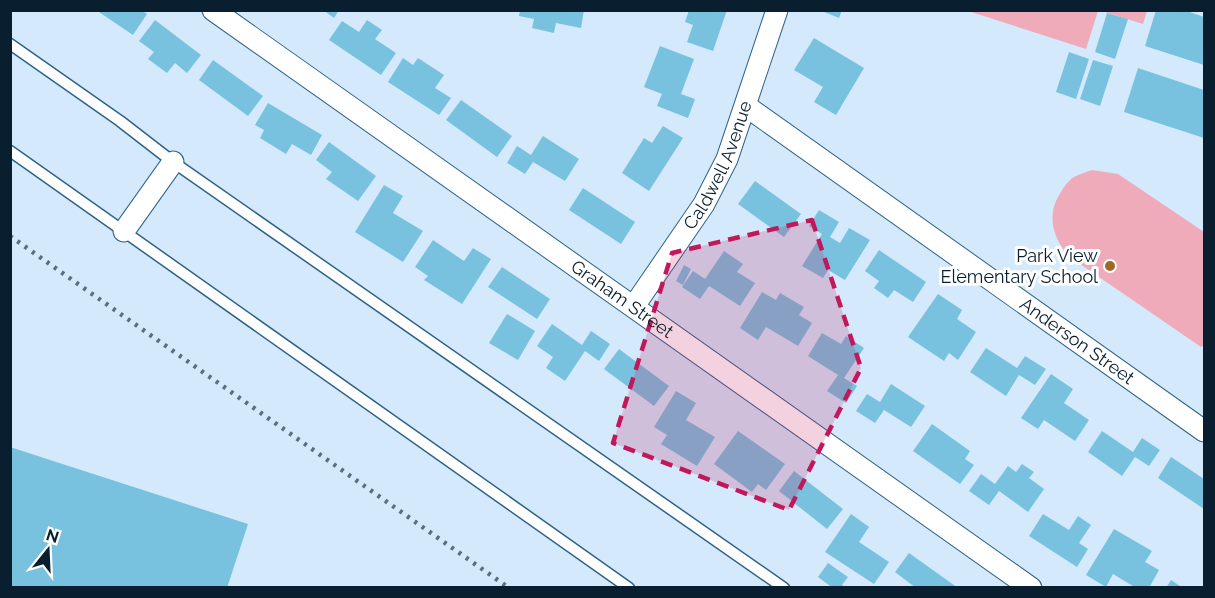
<svg xmlns="http://www.w3.org/2000/svg" width="1215" height="598" font-family="Raleway,sans-serif">
<style>
.green{fill:#efabba}
.building{fill:#79c2df}
.lines{fill:none;stroke-linecap:round;stroke-linejoin:round}
.service-casing{stroke:#2f6289;stroke-width:13}
.minor-casing{stroke:#2f6289;stroke-width:23}
.service{stroke:#fff;stroke-width:10}
.minor{stroke:#fff;stroke-width:21}
.rail{stroke:#596e7f;stroke-width:4.5;stroke-dasharray:3 6;stroke-linecap:butt}
.marked{fill:#c2185b;fill-opacity:0.2;stroke:#c2185b;stroke-width:4.5;stroke-dasharray:12 8;stroke-linejoin:round}
.poi-dot{fill:#a06626;stroke:#fff;stroke-width:2}
.labels{text-anchor:middle;stroke-width:6;stroke-linejoin:round;paint-order:stroke}
.street-label{font-size:18px;fill:#091e2e;stroke:#fff}
.poi-label{font-size:18px;fill:#091e2e;stroke:#fff;text-anchor:end}
</style>
<rect width="100%" height="100%" fill="#d4e9fc"/>
<!-- green -->
<g class="green">
<path d="M968 11H1098L1086 49Z"/>
<path d="M1102 11H1147L1143 24Z"/>
<path d="M1092 170 1118 174 1204 232V345L1201 347 1070 257C1052 238 1046 214 1061 192 1064 187 1069 180 1074 177 1079 174 1087 172 1092 170Z"/>
</g>
<!-- building -->
<g class="building">
<path d="M96 10H141L147 14 133 35Z"/>
<path d="M323 10H339L334 18Z"/>
<path d="M520 10H584L581 28 556 23 554 33 532 28 534 19 519 16Z"/>
<path d="M689 10H727L713 51 687 42 693 25 685 22Z"/>
<path d="M819 10H842L839 18Z"/>
<path d="M1156 10H1184L1204 17V65L1145 46Z"/>
<path d="M1107 13 1128 19 1115 59 1095 52Z"/>
<path d="M155 20 201 55 187 73 175 63 167 73 148 59 154 52 139 41Z"/>
<path d="M367 20 382 30 375 39 396 53 381 75 329 40 342 21 359 32Z"/>
<path d="M814 38 864 68 836 115 814 102 823 87 794 70Z"/>
<path d="M660 46 694 59 681 94 695 99 688 118 657 106 662 94 644 87Z"/>
<path d="M1069 52 1089 59 1076 99 1056 92Z"/>
<path d="M403 58 413 65 418 58 444 75 435 88 451 98 439 115 388 82Z"/>
<path d="M213 60 263 96 248 116 199 80Z"/>
<path d="M1093 60 1113 66 1100 106 1080 99Z"/>
<path d="M1138 68 1204 90V138L1124 112Z"/>
<path d="M461 100 512 136 497 157 446 120Z"/>
<path d="M268 103 322 135 311 155 292 144 286 154 260 138 264 130 255 125Z"/>
<path d="M663 126 683 138 649 191 622 173 644 138 652 143Z"/>
<path d="M543 136 579 159 565 181 533 162 525 174 507 163 517 146 531 155Z"/>
<path d="M329 142 376 176 358 201 326 179 332 172 316 160Z"/>
<path d="M755 181 801 214 784 237 738 204Z"/>
<path d="M384 185 403 196 393 213 423 231 403 262 355 232Z"/>
<path d="M583 188 635 222 621 244 569 210Z"/>
<path d="M819 210 839 222 830 237 840 243 849 228 870 240 845 280 828 270 823 278 802 266 822 234 809 226Z"/>
<path d="M433 240 464 261 473 248 491 259 462 304 424 280 428 276 415 267Z"/>
<path d="M879 250 926 282 913 302 894 290 888 298 874 288 879 281 865 271Z"/>
<path d="M724 251 743 264 737 272 755 283 740 306 709 286 700 299 682 287 693 271 705 279Z"/>
<path d="M684 265 691 269 683 285 676 281Z"/>
<path d="M502 267 550 299 537 319 488 287Z"/>
<path d="M762 292 776 300 780 293 804 307 799 315 812 323 798 346 766 327 758 340 740 328Z"/>
<path d="M938 294 962 310 957 319 976 332 958 360 949 353 944 361 908 337Z"/>
<path d="M507 314 535 331 518 360 489 343Z"/>
<path d="M552 324 582 345 591 331 610 344 599 361 585 351 565 381 546 368 553 357 537 346Z"/>
<path d="M822 333 841 344 846 336 864 348 844 378 857 386 846 403 827 391 838 375 808 356Z"/>
<path d="M986 348 1017 368 1025 356 1046 369 1035 385 1019 375 1006 396 970 372Z"/>
<path d="M619 349 669 386 654 406 604 369Z"/>
<path d="M1051 374 1073 389 1064 403 1089 420 1075 441 1044 420 1038 429 1021 418Z"/>
<path d="M891 384 925 406 911 427 884 410 875 423 856 411 867 394 880 402Z"/>
<path d="M676 391 696 403 686 420 715 437 697 466 661 444 667 435 654 427Z"/>
<path d="M932 424 970 451 965 459 974 465 960 484 913 451Z"/>
<path d="M738 431 785 464 766 490 758 484 752 492 714 464Z"/>
<path d="M1102 431 1133 452 1142 438 1160 450 1149 466 1135 457 1122 476 1088 452Z"/>
<path d="M10 447 248 524 227 588H10Z"/>
<path d="M1171 457 1204 479V509L1158 478Z"/>
<path d="M1022 464 1034 472 1029 478 1044 489 1028 512 999 491 989 505 969 491 981 474 995 484 1008 466 1016 472Z"/>
<path d="M794 471 843 509 827 529 779 491Z"/>
<path d="M851 514 869 527 859 542 889 562 874 584 825 552Z"/>
<path d="M1043 514 1069 530 1078 516 1091 525 1079 543 1088 549 1077 567 1029 536Z"/>
<path d="M1114 529 1152 551 1145 562 1159 570 1149 588H1136L1113 574 1106 587 1086 575Z"/>
<path d="M909 553 958 588H916L895 572Z"/>
<path d="M828 563 848 577 842 585 846 588H833L818 577Z"/>
<path d="M1171 580 1183 588H1166Z"/>
</g>
<g class="lines">
<!-- service casing -->
<g class="service-casing">
<g id="service">
<path d="M10 44 120 121 173 162 784 588"/>
<path d="M10 151 629 588"/>
</g>
</g>
<!-- minor casing -->
<g class="minor-casing">
<g id="minor">
<path id="s1" d="M213 10 1031 588"/>
<path id="s2" d="M746 106 1204 431"/>
<path d="M124 231 173 162"/>
<path id="s3" d="M634 306 704 204 727 159 777 10"/>
</g>
</g>
<!-- service -->
<use href="#service" class="service"/>
<!-- minor -->
<use href="#minor" class="minor"/>
<!-- rail -->
<path class="rail" d="M10 236 509 588"/>
</g>
<!-- marked area -->
<path class="marked" d="M812 220 861 368 789 510 613 443 672 253Z"/>
<!-- markers -->
<circle class="poi-dot" cx="1110" cy="266" r="6"/>
<g class="labels">
<!-- street labels -->
<g class="street-label">
<text dy="6" stroke="none"><textPath href="#s3" startOffset="165">Caldwell Avenue</textPath></text>
<text dy="6" stroke="none"><textPath href="#s1" startOffset="501">Graham Street</textPath></text>
<text dy="6" stroke="none"><textPath href="#s2" startOffset="406">Anderson Street</textPath></text>
</g>
<!-- poi labels -->
<g class="poi-label">
<text x="1098" y="262">Park View<tspan x="1098" dy="21">Elementary School</tspan></text>
</g>
</g>
<!-- border -->
<rect width="1215" height="598" fill="none" stroke="#091e2e" stroke-width="24"/>
<!-- north arrow -->
<g transform="translate(48 550) rotate(18)" stroke="#ffffff" stroke-width="4.5" paint-order="stroke">
<path d="M0-4.5L10 22L0 15L-10 22Z" fill="#091e2e"/>
<text y="-9" font-size="16" font-weight="bold" text-anchor="middle" fill="#091e2e">N</text>
</g>
</svg>
